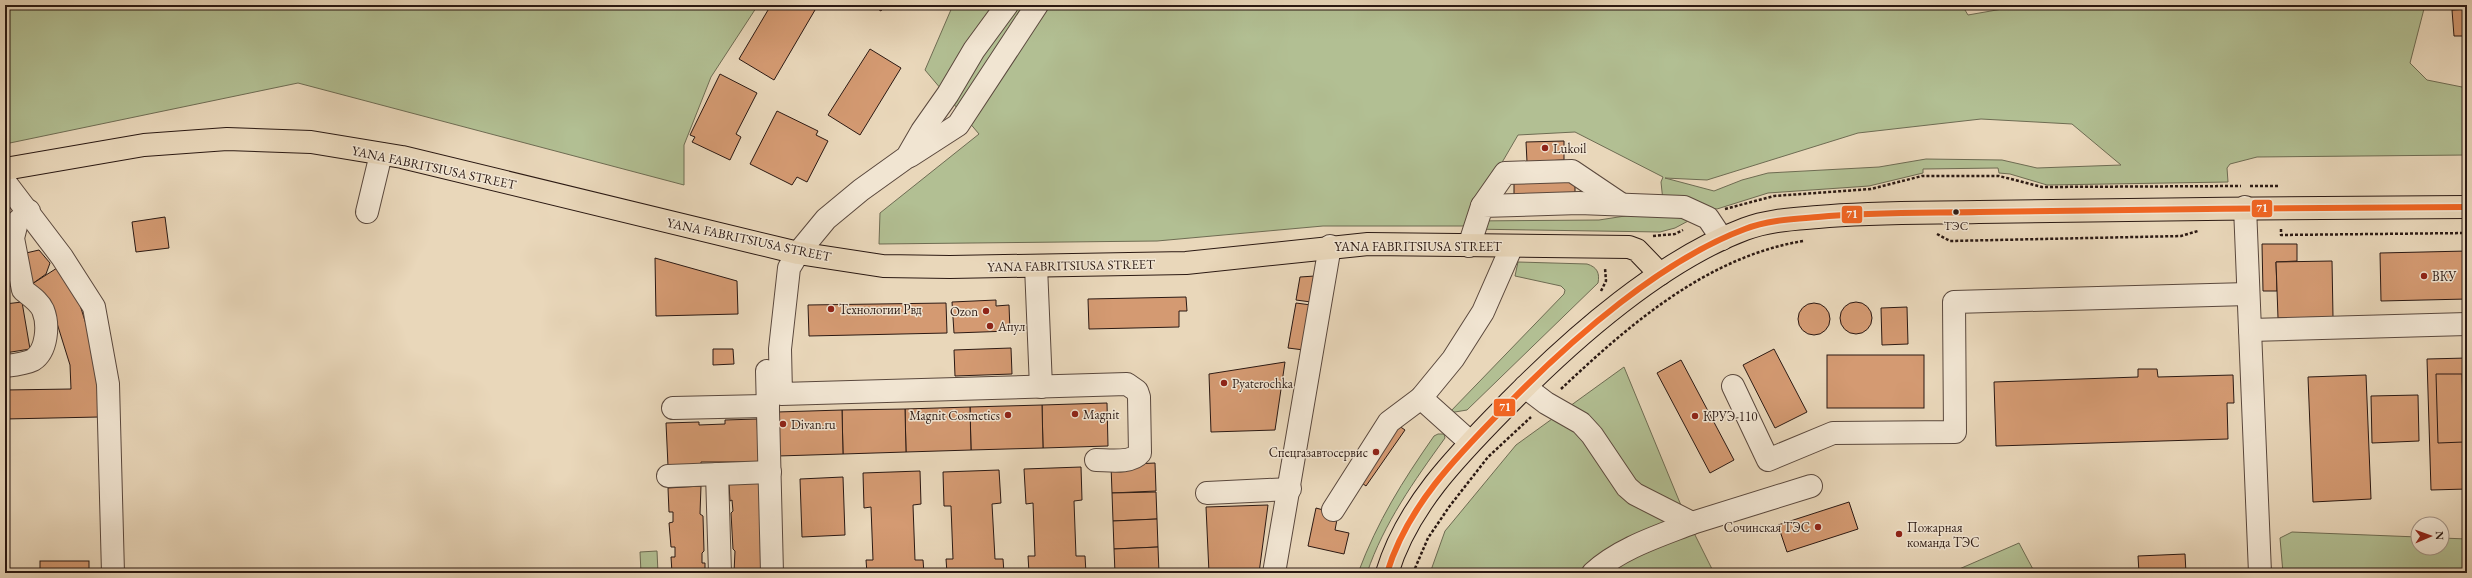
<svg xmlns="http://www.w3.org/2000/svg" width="2472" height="578" font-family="'EB Garamond',serif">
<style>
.green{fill:#b2bf93;stroke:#6e6c53;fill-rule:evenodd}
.building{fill:#d49a72;stroke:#2b1913}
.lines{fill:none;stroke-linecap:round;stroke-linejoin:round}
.minor-casing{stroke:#5a483d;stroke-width:24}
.major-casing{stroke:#2b1913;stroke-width:24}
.path{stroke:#2b1913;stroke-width:2.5;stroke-dasharray:3 2;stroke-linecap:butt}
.minor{stroke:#f1e5d2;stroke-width:22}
.major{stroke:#e9d7ba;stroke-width:22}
.bus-1-casing{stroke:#f1e5d2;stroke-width:9}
.bus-1{stroke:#f26522;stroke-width:6}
.poi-dot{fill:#8f2418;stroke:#f1e5d2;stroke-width:1.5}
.bus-dot{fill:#2b1913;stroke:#f1e5d2;stroke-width:1.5}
.labels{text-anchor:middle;stroke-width:3;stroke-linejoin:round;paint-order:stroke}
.bus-label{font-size:12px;fill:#2b1913;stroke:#f1e5d2}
.poi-label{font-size:13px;fill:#2b1913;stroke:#f1e5d2;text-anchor:start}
.street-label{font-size:13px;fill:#2b1913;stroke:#f1e5d2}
.line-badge{stroke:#f1e5d2;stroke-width:1.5}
.badge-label{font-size:11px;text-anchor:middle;font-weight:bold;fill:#fff}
</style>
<rect width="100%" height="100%" fill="#e9d7ba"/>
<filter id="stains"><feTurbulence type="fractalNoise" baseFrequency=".005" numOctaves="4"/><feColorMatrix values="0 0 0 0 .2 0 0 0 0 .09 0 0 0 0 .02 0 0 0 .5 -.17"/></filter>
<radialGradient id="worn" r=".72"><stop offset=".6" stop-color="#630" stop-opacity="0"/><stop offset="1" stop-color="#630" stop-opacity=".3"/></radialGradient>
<!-- green -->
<g class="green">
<path d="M5 5H758L711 77 684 145V185L298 83 5 144Z"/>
<path d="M953 5H1962L1968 15 2008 8 2009 5H2425L2410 63 2427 80 2467 88V155L2257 157 2230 164 2227 168 2228 182 2047 185 2010 174 1999 173 1998 168 1923 169V173L1869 186 1768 193 1717 209 1663 201 1661 182 1663 177 1575 132 1518 135 1465 226H1323L1157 241 879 244 880 213 979 134 925 70ZM1981 119 2072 124 2121 165 2037 168 2002 160 1926 159 1879 167 1768 173 1742 180 1714 191 1665 178 1707 180 1858 133Z"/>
<path d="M1651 212 1690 220 1675 228 1660 232 1469 229V221L1599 220Z"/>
<path d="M1518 262 1587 264C1597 267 1600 273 1598 283L1467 410 1449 413 1564 294 1565 290 1561 286 1515 276Z"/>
<path d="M1624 367 1685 515 1714 573H1430L1445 531 1516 445Z"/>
<path d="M1438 434H1444L1445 438C1414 481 1384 523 1367 573H1358C1378 520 1402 482 1434 436Z"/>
<path d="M2292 532 2418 537V548H2442V538L2467 539V573H2283L2280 538Z"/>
<path d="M2019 543 2035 573H1950Z"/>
<path d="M657 551 658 573H641L640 552Z"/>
</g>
<!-- building -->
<g class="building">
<path d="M771 5H807L815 10 774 80 739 59Z"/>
<path d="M871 5H885L881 11Z"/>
<path d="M2467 9V36H2454L2452 10Z"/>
<path d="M870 49 901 68 860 135 828 115Z"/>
<path d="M720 74 757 93 736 134 741 137 730 160 692 142 695 137 690 135Z"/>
<path d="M777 111 818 131 816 135 828 141 807 182 797 177 792 185 750 164Z"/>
<path d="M1564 141V160L1527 162 1526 142Z"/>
<path d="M1575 177V202L1514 203V179Z"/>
<path d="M5 212 15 286 5 287Z"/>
<path d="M165 217 169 248 136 252 132 222Z"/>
<path d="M2262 244H2297V261L2276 262 2277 291H2263Z"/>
<path d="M39 250 50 263 46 274 32 284 26 253Z"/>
<path d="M2467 251V299L2381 301 2380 253Z"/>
<path d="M655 258 737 281 738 314 656 316Z"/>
<path d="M2332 261 2333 317 2278 318 2276 262Z"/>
<path d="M57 268 80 305 96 356 99 417 5 419V390L71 389 70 365 56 320 32 284Z"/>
<path d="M1315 276 1311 302 1296 300 1300 277Z"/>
<path d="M1186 297 1187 311H1179V327L1089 329 1088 299Z"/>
<path d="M996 300V306L1009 305 1010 331 954 333 952 302Z"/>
<circle cx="1856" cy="318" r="16"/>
<path d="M22 302 30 349 5 353V304Z"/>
<circle cx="1814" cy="319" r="16"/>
<path d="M946 303 947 333 809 336 808 305Z"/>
<path d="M1296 303 1311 305 1304 350 1288 348Z"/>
<path d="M1907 307 1908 344 1882 345 1881 308Z"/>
<path d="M1011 348 1012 374 955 376 954 350Z"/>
<path d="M713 349H733L734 364 713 365Z"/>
<path d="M1774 349 1807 412 1775 428 1743 365Z"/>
<rect x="1827" y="355" width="97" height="53"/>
<path d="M2467 358V489L2431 490 2427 359Z"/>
<path d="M1681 360 1734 460 1710 473 1657 373Z"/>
<path d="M1285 362 1275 430 1211 432 1209 374Z"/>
<path d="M2138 369H2157L2158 377 2233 375 2234 403H2227L2228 439 1996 446 1994 382 2138 377Z"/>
<path d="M2436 374H2462L2464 442 2438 443Z"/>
<path d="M2366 375 2371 499 2313 502 2308 377Z"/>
<path d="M2418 395 2419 441 2372 443 2371 396Z"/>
<path d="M1107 403 1108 446 1043 448 1042 405Z"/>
<path d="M1042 405 1043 448 971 450 970 407Z"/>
<path d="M970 407 971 450 906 452 905 409Z"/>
<path d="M905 409 906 452 843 454 842 410Z"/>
<path d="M842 410 843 454 778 456 777 412Z"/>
<path d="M1386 417 1405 430 1366 486 1348 473Z"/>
<path d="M757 419 759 462H701V464L668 466 666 423 699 422V425L725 424V420Z"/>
<path d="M1155 463 1156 491 1112 493 1111 465Z"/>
<path d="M1081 467 1082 500 1074 501 1076 556H1085L1086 573H1029L1028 556H1035L1033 503 1026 504 1024 469Z"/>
<path d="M999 470 1001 503 992 504 995 559H1003L1004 573H947L946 559H953L951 506H944L943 472Z"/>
<path d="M920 471 921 504 913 505 915 560H923L924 573H867L866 560H873L871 507 864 508 863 473Z"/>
<path d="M843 477 845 535 802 537 800 479Z"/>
<path d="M763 482 767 573H734L735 551 733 549 731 513 733 511 732 500 730 501 729 484Z"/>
<path d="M701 486 700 514 703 516 704 551 702 553V563H705V573H672L671 557H675V547H671L669 523 673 522V512H669L668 488Z"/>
<path d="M1156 492 1157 519 1113 521 1112 493Z"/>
<path d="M1849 502 1858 529 1787 552 1778 525Z"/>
<path d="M1268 505 1259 573H1209L1206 507Z"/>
<path d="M1316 508 1338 514 1335 530 1349 533 1344 554 1308 546Z"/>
<path d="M1157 519 1158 547 1114 549 1113 521Z"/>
<path d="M1158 547 1159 573H1115L1114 549Z"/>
<path d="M2185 554 2186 573H2139L2138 556Z"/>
<rect x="40" y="561" width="49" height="12"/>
</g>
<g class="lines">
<!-- minor casing -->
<g class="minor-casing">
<g id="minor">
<path d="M1007 5 974 50 948 94 922 131 907 157 861 190 826 219 798 253 789 268 780 349 781 394 1127 384 1137 391 1139 397 1140 453C1131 464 1108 460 1096 460"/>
<path d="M910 156 958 125 1037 5"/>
<path d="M5 182 62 257 94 307 108 384 113 573"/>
<path d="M1482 206 1505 173 1572 171 1621 204"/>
<path d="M2245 207 2250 330 2467 324"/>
<path d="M367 212 381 154"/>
<path d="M1469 246 1482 206 1579 203 1684 207 1708 218 1722 239"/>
<path d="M1036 266 1041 387"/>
<path d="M2250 330 2260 573"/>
<path d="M5 366C14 365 25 364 33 360 47 351 49 325 43 310 39 301 30 296 23 290L13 238 17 222 29 211"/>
<path d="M767 371 772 573"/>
<path d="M1733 386 1768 460 1833 433 1955 432 1954 302 2248 294"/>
<path d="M1525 387 1546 403 1581 423 1592 435 1627 487 1635 494 1692 523 1811 486"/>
<path d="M1421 398 1470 442"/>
<path d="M673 408 768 406"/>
<path d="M717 474 720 573"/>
<path d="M668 476 770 472"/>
<path d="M1207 493 1290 489"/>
<path d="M1333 510 1389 422 1421 398 1453 359 1483 312 1512 246"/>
<path d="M1274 573 1330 246"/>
<path d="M1593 573C1620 548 1659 536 1692 523"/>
</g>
</g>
<!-- major casing -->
<g class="major-casing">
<g id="major">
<path d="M5 169 144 145 227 139 311 142 402 157 798 253 883 266 950 267 1186 263 1368 244 1629 247 1637 250 1660 274"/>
<path d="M1387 573C1408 503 1462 451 1512 400 1574 337 1662 260 1745 229 1768 220 1794 219 1818 217 1872 212 1925 213 1979 212 2142 209 2304 208 2467 207"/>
</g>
</g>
<!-- path -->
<g class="path">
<path d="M2250 186H2279"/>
<path d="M1725 209 1774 196 1871 189 1922 176H1999L2042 187 2241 186"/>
<path d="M2281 229V235L2467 233"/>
<path d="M1937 234 1950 241 2181 236 2198 231"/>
<path d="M1653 236 1675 234 1683 230"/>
<path d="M1601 291 1606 281 1605 268"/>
<path d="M1561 389C1630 324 1707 257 1803 241"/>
<path d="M1413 573 1428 538 1449 507 1488 457 1531 417"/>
</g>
<!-- minor -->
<use href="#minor" class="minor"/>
<!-- major -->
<use href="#major" class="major"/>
<!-- bus-1 casing -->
<g class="bus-1-casing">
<path id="bus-1" d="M1387 573C1408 503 1462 451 1512 400 1574 337 1662 260 1745 229 1768 220 1794 219 1818 217 1872 212 1925 213 1979 212 2142 209 2304 208 2467 207"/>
</g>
<!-- bus-1 -->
<use href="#bus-1" class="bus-1"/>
</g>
<!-- markers -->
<g class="poi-dot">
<circle cx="1545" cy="148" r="4"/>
<circle cx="2424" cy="276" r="4"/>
<circle cx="831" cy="309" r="4"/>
<circle cx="986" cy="311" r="4"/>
<circle cx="990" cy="326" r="4"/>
<circle cx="1224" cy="383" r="4"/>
<circle cx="1075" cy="414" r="4"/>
<circle cx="1008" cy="415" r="4"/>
<circle cx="1695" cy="416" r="4"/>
<circle cx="783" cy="424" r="4"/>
<circle cx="1376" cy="452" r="4"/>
<circle cx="1818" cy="527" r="4"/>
<circle cx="1899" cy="534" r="4"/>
</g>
<circle class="bus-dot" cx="1956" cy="212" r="3.5"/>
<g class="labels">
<!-- bus labels -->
<g class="bus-label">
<text x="1956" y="230">ТЭС</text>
</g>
<!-- poi labels -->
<g class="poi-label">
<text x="1553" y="153">Lukoil</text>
<text x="2432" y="281">ВКУ</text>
<text x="839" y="314">Технологии Рвд</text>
<text x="978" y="316" text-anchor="end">Ozon</text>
<text x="998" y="331">Апул</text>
<text x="1232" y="388">Pyaterochka</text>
<text x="1083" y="419">Magnit</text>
<text x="1000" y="420" text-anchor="end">Magnit Cosmetics</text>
<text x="1703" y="421">КРУЭ-110</text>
<text x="791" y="429">Divan.ru</text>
<text x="1368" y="457" text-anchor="end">Спецгазавтосервис</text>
<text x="1810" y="532" text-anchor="end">Сочинская ТЭС</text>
<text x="1907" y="532">Пожарная<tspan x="1907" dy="15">команда ТЭС</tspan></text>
</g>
<!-- street labels -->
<g class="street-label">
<text transform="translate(434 167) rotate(12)" y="5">YANA FABRITSIUSA STREET</text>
<text transform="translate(749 239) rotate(12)" y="5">YANA FABRITSIUSA STREET</text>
<text x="1418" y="251">YANA FABRITSIUSA STREET</text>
<text transform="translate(1071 265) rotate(-1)" y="5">YANA FABRITSIUSA STREET</text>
</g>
</g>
<g class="line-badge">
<rect x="2251" y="199" width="22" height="19" rx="4" fill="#f26522"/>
<rect x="1841" y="205" width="22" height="19" rx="4" fill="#f26522"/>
<rect x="1493" y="398" width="23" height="19" rx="4" fill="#f26522"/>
</g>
<g class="badge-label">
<text x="2262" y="212">71</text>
<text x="1852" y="218">71</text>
<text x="1505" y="411">71</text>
</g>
<!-- margin -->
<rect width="2472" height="578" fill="none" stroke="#e9d7ba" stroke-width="20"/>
<rect x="6" y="6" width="2460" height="566" fill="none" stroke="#2b1913" stroke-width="2"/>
<rect x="10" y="10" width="2452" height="558" fill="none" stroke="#2b1913"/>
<!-- north arrow -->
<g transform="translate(2430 536) rotate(88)"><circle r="19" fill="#f1e5d2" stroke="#a29386"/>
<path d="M0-3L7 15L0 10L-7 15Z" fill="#8f2418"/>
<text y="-6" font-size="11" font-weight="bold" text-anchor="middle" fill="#2b1913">N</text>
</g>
<rect width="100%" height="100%" filter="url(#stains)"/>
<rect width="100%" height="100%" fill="url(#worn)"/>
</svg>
